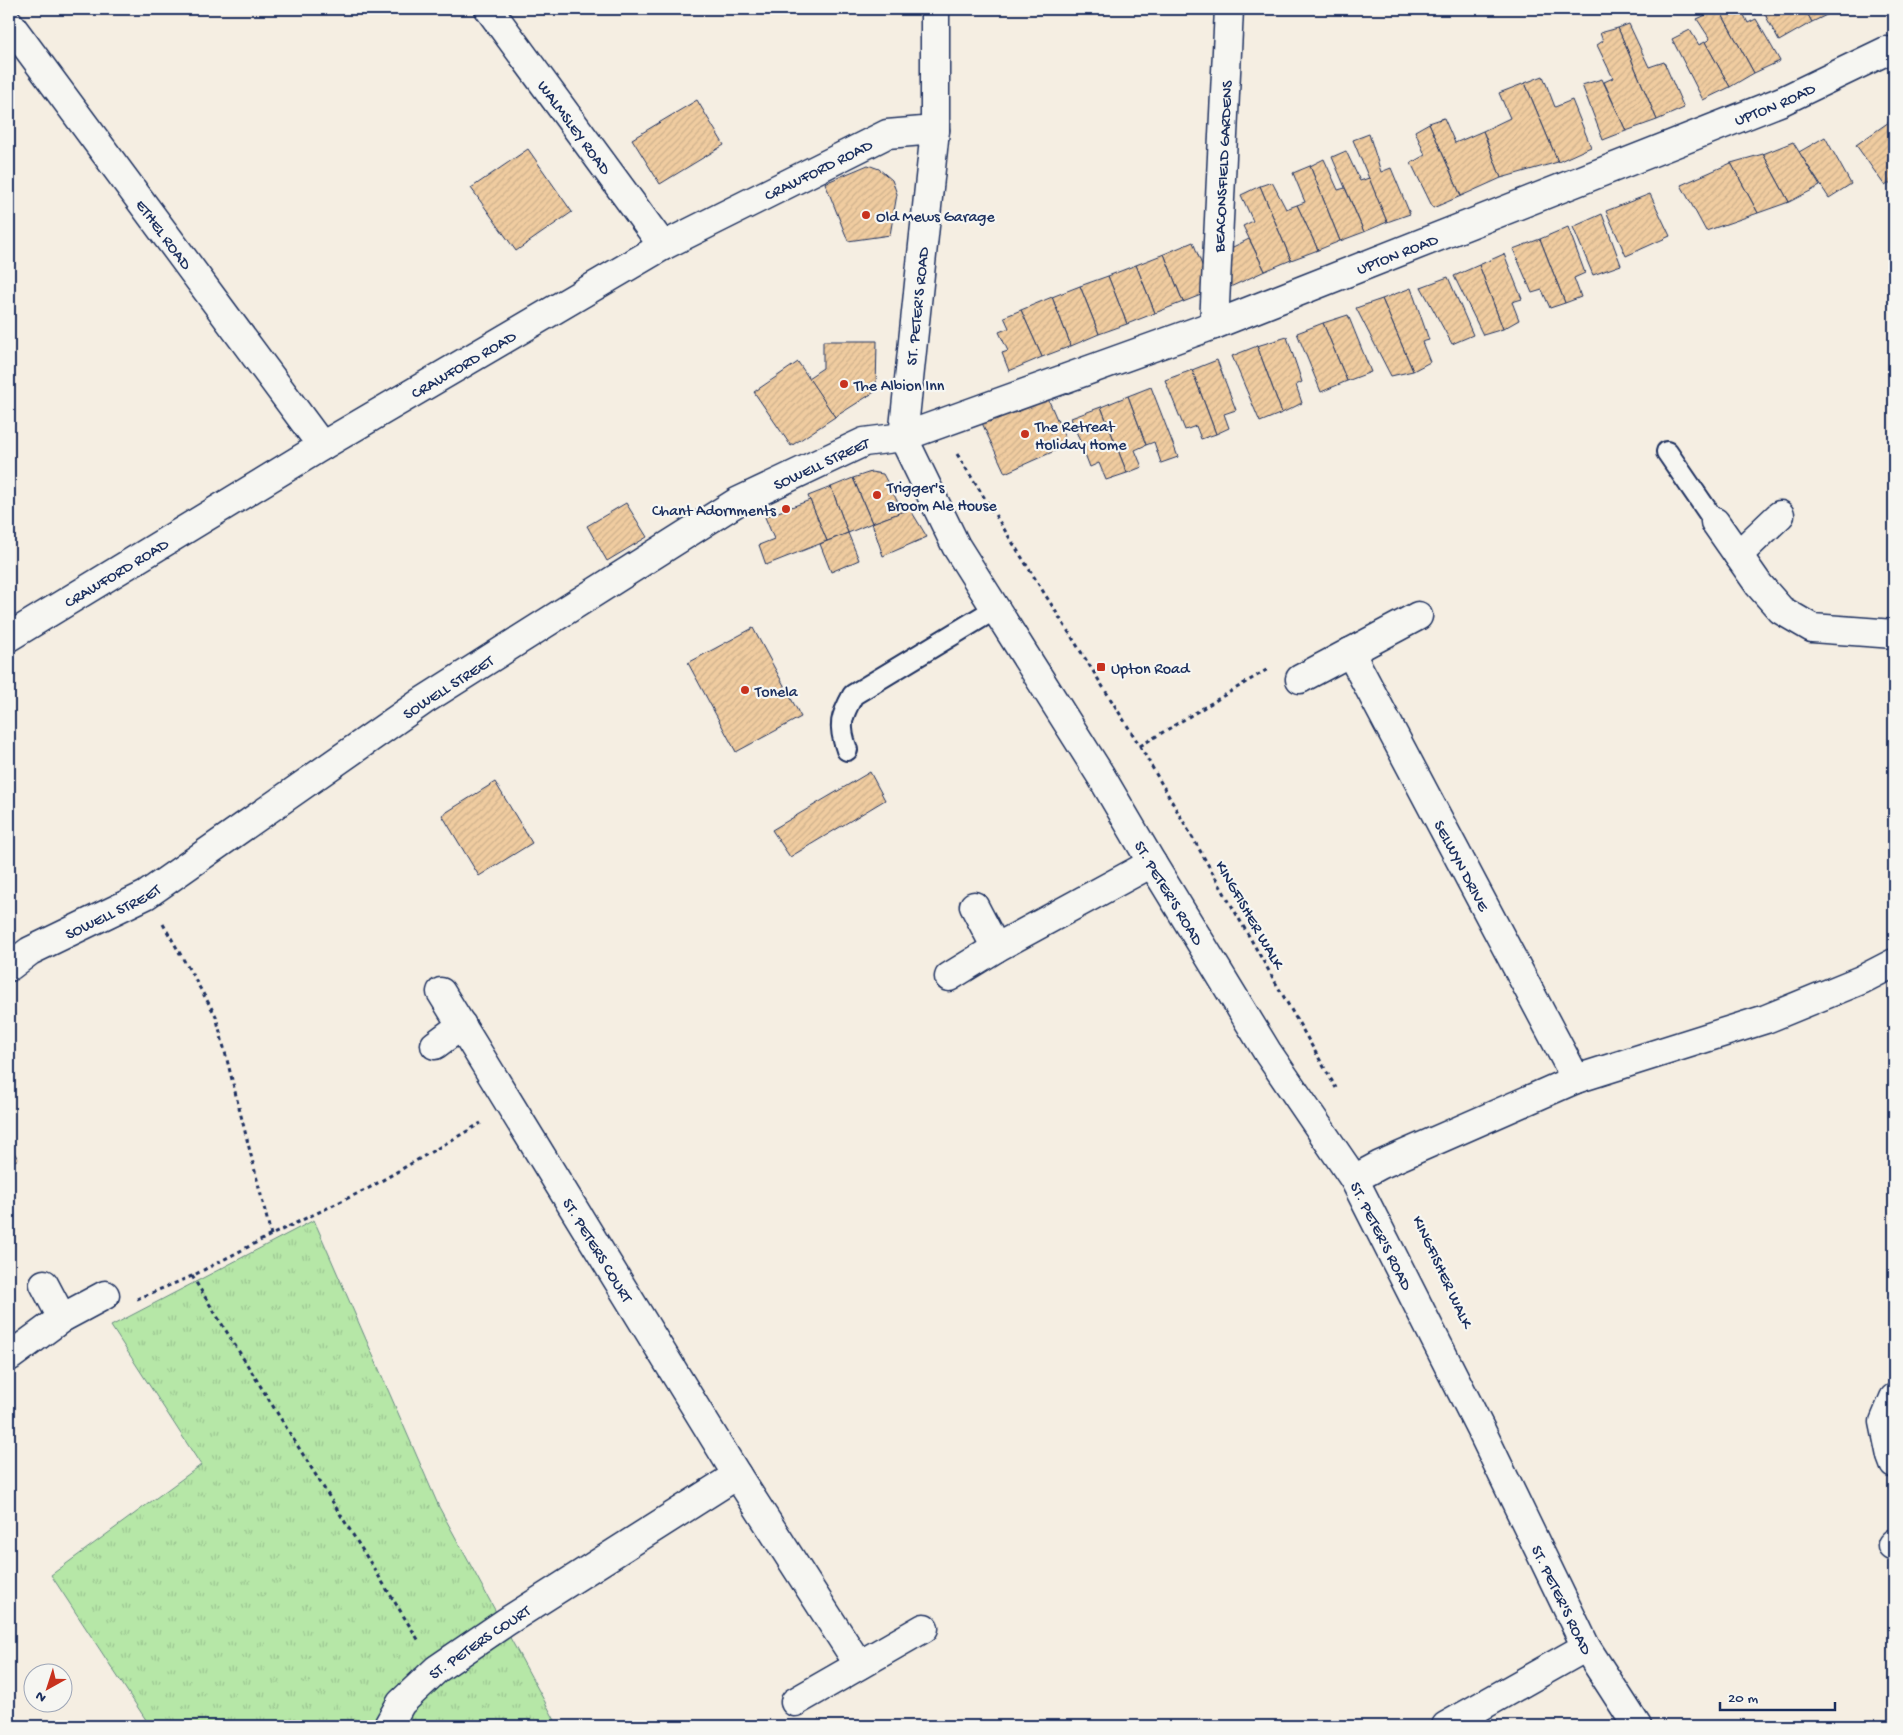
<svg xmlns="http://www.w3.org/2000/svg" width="1903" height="1735" font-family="'Gochi Hand',sans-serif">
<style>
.grass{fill:url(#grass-tufts);stroke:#688b82}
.building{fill:url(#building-hatch);stroke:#1b2f5e}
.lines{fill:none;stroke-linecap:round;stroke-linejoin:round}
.lane-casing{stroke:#1b2f5e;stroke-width:24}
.street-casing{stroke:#1b2f5e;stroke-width:31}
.path{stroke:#1b2f5e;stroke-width:3;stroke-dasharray:4 4;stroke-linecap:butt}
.lane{stroke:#f6f6f2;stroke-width:20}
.street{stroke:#f6f6f2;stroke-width:28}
.poi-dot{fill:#c8321e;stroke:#f6f6f2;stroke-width:2}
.labels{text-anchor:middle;stroke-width:4.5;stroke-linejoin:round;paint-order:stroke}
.street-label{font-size:16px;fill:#1b2f5e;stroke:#f6f6f2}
.poi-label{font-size:16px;fill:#1b2f5e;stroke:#f6f6f2;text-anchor:start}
</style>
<defs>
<pattern id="grass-tufts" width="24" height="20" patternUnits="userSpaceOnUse" patternTransform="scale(1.25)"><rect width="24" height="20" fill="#b6e7a7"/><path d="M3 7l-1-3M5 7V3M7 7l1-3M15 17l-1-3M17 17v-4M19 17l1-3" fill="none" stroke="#9cc692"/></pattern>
<pattern id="building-hatch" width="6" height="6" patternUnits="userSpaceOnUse" patternTransform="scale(1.25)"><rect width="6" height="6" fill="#f0cca0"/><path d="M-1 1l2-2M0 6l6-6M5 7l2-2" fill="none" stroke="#cdb08c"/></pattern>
</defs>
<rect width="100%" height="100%" fill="#f5eee2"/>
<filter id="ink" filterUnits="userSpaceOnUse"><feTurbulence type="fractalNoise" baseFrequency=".02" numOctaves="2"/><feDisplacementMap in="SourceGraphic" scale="10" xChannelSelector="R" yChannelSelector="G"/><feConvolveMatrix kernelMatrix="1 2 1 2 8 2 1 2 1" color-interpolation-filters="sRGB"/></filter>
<g filter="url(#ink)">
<!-- grass -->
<path class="grass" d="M314 1220 439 1507 558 1726H150L51 1575 201 1465 111 1326Z"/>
<!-- building -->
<g class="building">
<path d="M1719 9H1741L1748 23 1756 19 1780 61 1754 73Z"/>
<path d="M1719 9 1754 73 1730 87 1705 42 1710 39 1697 19Z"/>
<path d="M1762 9H1805L1812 22 1779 41Z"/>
<path d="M1805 9H1839L1812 22Z"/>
<path d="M1629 24 1649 67 1664 62 1684 108 1657 120 1618 28Z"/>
<path d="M1618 28 1657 120 1626 131 1604 82 1613 78 1597 45 1603 41 1600 33Z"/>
<path d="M1690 30 1699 45 1705 42 1730 87 1703 100 1672 39Z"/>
<path d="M1543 76 1555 107 1572 100 1591 147 1558 162 1525 83Z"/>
<path d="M1602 79 1626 131 1603 140 1582 85Z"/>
<path d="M1525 83 1558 162 1501 178 1483 131 1510 118 1499 93Z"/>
<path d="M697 100 724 145 660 184 632 139Z"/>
<path d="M1444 118 1455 143 1483 131 1501 178 1461 196 1429 123Z"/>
<path d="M1889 122 1894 130V180L1885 186 1856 145Z"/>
<path d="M1429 123 1461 196 1433 208 1411 163 1425 155 1415 131Z"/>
<path d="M1369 134 1381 172 1391 168 1410 214 1387 222 1353 140Z"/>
<path d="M1825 137 1851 184 1829 198 1799 152Z"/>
<path d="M1793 142 1820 186 1789 202 1763 154Z"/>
<path d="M528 149 572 212 516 251 471 188Z"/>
<path d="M1346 151 1360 181 1369 178 1387 222 1364 232 1332 157Z"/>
<path d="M1763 154 1789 202 1758 213 1731 163Z"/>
<path d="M1324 159 1338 190 1345 188 1364 232 1340 241 1310 166Z"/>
<path d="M1731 163 1758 213 1706 231 1681 185Z"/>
<path d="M868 165 879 169 892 180 897 194 890 235 848 241 825 183Z"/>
<path d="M1310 166 1340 241 1318 250 1297 205 1305 202 1293 173Z"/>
<path d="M1272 182 1286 209 1297 205 1318 250 1291 260 1260 186Z"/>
<path d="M1260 186 1291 260 1265 271 1243 226 1253 221 1241 195Z"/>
<path d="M1650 194 1670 236 1626 256 1606 211Z"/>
<path d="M1602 214 1621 265 1593 275 1573 227Z"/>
<path d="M1568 227 1585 273 1574 278 1581 297 1565 303 1540 239Z"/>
<path d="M1249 239 1265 271 1228 288 1225 251Z"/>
<path d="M1540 239 1565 303 1550 308 1542 290 1532 293 1513 249Z"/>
<path d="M1193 242 1207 278 1206 293 1183 302 1164 254Z"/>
<path d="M1164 254 1183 302 1155 313 1136 265Z"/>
<path d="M1504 254 1522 299 1512 302 1519 320 1503 329 1479 265Z"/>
<path d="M1136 265 1155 313 1127 324 1108 276Z"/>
<path d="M1479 265 1503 329 1483 335 1454 276Z"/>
<path d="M1108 276 1127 324 1099 334 1080 286Z"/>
<path d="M1448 277 1473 335 1452 344 1421 287Z"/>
<path d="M1080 286 1099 334 1071 346 1052 297Z"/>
<path d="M1411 288 1429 340 1422 342 1430 362 1413 371 1382 299Z"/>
<path d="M1052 297 1071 346 1042 357 1021 310Z"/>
<path d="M1382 299 1413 371 1391 376 1356 308Z"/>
<path d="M1021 310 1042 357 1009 371 1002 353 1008 351 999 332 1009 328 1004 317Z"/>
<path d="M1348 315 1371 372 1347 381 1323 323Z"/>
<path d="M1323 323 1347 381 1321 392 1297 333Z"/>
<path d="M1287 337 1302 382 1296 385 1302 403 1282 413 1257 346Z"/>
<path d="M823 341H877L876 391 835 417 808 378 823 368Z"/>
<path d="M1257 346 1282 413 1260 422 1232 356Z"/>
<path d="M1217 360 1236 410 1224 414 1229 428 1216 434 1192 370Z"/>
<path d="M798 362 835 417 791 446 754 392Z"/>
<path d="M1192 370 1216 434 1201 439 1196 426 1185 430 1165 380Z"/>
<path d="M1151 387 1178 457 1161 463 1154 442 1146 445 1128 396Z"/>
<path d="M1046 394 1068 445 1005 473 982 423Z"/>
<path d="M1128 396 1146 445 1135 450 1142 467 1127 473 1101 407Z"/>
<path d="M1101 407 1127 473 1106 480 1099 463 1090 467 1071 418Z"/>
<path d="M871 472 883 474 903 512 872 523 853 478Z"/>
<path d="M853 478 872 523 848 533 831 487Z"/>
<path d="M831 487 848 533 827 541 808 496Z"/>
<path d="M810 500 827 541 766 565 759 545 774 539 765 517Z"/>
<path d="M626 503 647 537 607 561 587 526Z"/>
<path d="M910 509 927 537 883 556 872 523Z"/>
<path d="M848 533 859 560 831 572 820 544Z"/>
<path d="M753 628 801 717 736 752 688 663Z"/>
<path d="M870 772 885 800 790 857 772 830Z"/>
<path d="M495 782 532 843 479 876 442 815Z"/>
<path d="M9 1144 18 1159 9 1165Z"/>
</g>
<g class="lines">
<!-- lane casing -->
<g class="lane-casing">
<g id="lane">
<path d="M1667 452 1715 522"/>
<path d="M847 750C838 725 841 717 853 695L995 609"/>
</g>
</g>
<!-- street casing -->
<g class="street-casing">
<g id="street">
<path id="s1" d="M489 9 663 246"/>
<path id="s2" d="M935 9V130L903 437 956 546 1101 776 1152 863 1268 1053 1354 1179 1482 1432 1586 1647 1637 1726"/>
<path id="s3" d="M9 23 322 446"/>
<path id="s4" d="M1214 325 1229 9"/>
<path d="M1715 522 1759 585 1781 610 1812 628 1894 634"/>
<path d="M1738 555 1780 515"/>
<path id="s5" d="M9 637 322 446 663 246 887 134 935 130"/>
<path id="s6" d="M1350 652 1576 1079"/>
<path d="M1300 679 1418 616"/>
<path d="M974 906 996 948"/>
<path id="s7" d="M9 967 30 951 146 895 423 701 737 502 864 442 903 437 1214 325 1782 101 1886 51"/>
<path d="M949 977 996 948 1152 863"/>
<path id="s8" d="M441 992 737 1475 859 1665"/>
<path d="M435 1045 462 1025"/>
<path d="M1354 1179 1380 1165 1576 1079 1766 1019 1861 980 1894 963"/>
<path d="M44 1284 62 1318"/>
<path d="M9 1357 62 1318 105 1295"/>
<path d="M1894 1398 1884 1422 1891 1456 1894 1464"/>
<path d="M1892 1545 1894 1543"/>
<path d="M795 1702 924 1628"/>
<path id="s9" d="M388 1726 401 1703 437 1669 506 1622 737 1475"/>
<path d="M1446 1726 1586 1647"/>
</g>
</g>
<!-- path -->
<g class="path">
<path d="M957 454 1140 746 1336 1088"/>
<path d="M1140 746 1268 669"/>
<path d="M163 924 216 1016 271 1235"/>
<path d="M192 1276 419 1641"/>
<path d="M137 1299 192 1276 271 1235 369 1188 481 1123"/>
</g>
<!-- lane -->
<use href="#lane" class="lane"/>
<!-- street -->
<use href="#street" class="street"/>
</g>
</g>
<!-- markers -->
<g class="poi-dot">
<circle cx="866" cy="215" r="5"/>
<circle cx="844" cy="384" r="5"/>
<circle cx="1025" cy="434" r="5"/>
<circle cx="877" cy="495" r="5"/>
<circle cx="786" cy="509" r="5"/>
<rect x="1096" y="662" width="10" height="10" rx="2.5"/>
<circle cx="745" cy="690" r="5"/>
</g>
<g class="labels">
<!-- street labels -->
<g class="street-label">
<text dy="6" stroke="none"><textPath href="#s7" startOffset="1978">UPTON ROAD</textPath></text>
<text dy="6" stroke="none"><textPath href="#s1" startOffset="146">WALMSLEY ROAD</textPath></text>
<text dy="6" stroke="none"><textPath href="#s4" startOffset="159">BEACONSFIELD GARDENS</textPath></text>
<text dy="6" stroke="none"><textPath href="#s5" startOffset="935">CRAWFORD ROAD</textPath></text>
<text dy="6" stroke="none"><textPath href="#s3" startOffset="262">ETHEL ROAD</textPath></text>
<text dy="6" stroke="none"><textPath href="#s7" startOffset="1572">UPTON ROAD</textPath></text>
<text transform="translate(916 306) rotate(-84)" y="6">ST. PETER'S ROAD</text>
<text dy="6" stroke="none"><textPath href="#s5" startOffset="530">CRAWFORD ROAD</textPath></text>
<text dy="6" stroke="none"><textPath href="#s7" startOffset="958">SOWELL STREET</textPath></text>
<text dy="6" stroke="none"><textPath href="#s5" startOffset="125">CRAWFORD ROAD</textPath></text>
<text dy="6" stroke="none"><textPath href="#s7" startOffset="522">SOWELL STREET</textPath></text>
<text dy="6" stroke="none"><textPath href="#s6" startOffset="241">SELWYN DRIVE</textPath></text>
<text dy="6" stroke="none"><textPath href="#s2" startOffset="958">ST. PETER'S ROAD</textPath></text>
<text dy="6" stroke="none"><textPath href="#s7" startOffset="118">SOWELL STREET</textPath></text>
<text transform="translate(1251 914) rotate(60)" y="6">KINGFISHER WALK</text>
<text dy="6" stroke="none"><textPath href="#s2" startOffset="1362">ST. PETER'S ROAD</textPath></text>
<text dy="6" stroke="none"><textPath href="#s8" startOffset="302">ST. PETERS COURT</textPath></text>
<text transform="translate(1444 1271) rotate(65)" y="6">KINGFISHER WALK</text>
<text dy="6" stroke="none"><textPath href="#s2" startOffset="1768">ST. PETER'S ROAD</textPath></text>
<text dy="6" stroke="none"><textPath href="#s9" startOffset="126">ST. PETERS COURT</textPath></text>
</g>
<!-- poi labels -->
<g class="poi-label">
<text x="876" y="221">Old Mews Garage</text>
<text x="854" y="390">The Albion Inn</text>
<text x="1035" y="431">The Retreat<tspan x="1035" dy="18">Holiday Home</tspan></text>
<text x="887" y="492">Trigger's<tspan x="887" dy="18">Broom Ale House</tspan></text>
<text x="776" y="515" text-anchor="end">Chant Adornments</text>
<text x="1111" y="673">Upton Road</text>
<text x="755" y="696">Tonela</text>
</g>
</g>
<!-- margin -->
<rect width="1903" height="1735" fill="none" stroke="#f6f6f2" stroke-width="30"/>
<rect x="15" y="15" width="1873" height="1705" fill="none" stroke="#1b2f5e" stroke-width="2" filter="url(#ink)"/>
<!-- north arrow -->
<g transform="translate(48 1688) rotate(219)"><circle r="24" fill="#f6f6f2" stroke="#9ea6b7"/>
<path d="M0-4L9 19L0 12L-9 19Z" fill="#c8321e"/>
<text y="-8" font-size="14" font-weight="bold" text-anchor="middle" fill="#1b2f5e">N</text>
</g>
<!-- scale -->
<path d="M1720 1702v8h115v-8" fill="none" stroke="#1b2f5e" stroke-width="2.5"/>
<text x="1728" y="1702" font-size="15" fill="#1b2f5e" stroke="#f6f6f2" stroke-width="4" paint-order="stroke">20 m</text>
</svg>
